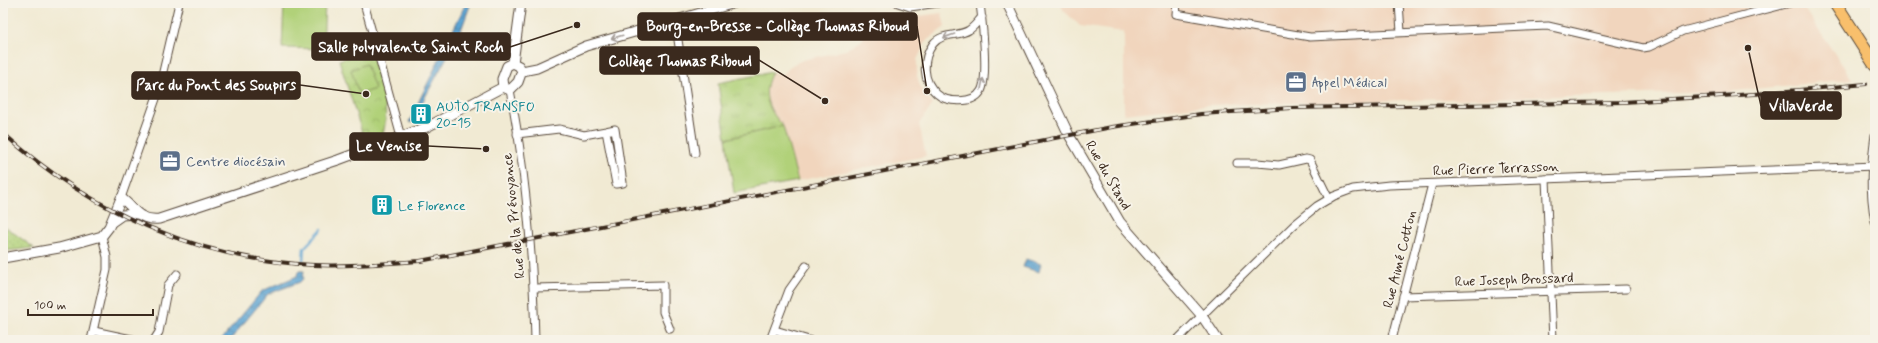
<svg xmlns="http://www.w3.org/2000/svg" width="1878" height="343" font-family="Mynerve,sans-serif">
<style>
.built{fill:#f1d5bd}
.grass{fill:url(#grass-tufts);stroke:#767e4c}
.park{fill:url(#park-crowns);stroke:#767e4c}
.garden{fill:url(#garden-dots);stroke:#767e4c}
.pitch{fill:#b1d179;stroke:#767e4c}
.water{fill:url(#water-waves);stroke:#4a6678}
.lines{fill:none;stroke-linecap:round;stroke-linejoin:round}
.stream{stroke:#5aa2d1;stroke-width:2.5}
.minor-casing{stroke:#564739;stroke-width:9}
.tertiary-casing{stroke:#564739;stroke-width:11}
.primary-casing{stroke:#564739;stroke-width:14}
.minor{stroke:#fff;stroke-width:7}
.tertiary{stroke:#fff;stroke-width:9}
.primary{stroke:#f8bf6c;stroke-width:12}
.rail-casing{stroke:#3b2a1e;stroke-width:4}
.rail{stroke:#f7f3e8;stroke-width:2.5;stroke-dasharray:8;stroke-linecap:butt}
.oneway{stroke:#a79f9a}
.labels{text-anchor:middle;stroke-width:4;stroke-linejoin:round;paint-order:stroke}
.service-label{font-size:14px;fill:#4e5e75;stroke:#f7f3e8;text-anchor:start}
.culture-label{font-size:14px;fill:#0d838f;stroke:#f7f3e8;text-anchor:start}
.street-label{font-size:14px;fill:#3b2a1e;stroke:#f7f3e8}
.leader{fill:none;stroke:#3b2a1e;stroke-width:1.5}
.callout-dot{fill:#3b2a1e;stroke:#f7f3e8;stroke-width:1.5}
.callout{fill:#3b2a1e;stroke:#3b2a1e;stroke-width:1.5}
.callout-label{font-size:15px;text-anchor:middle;font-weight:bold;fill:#fff}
</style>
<defs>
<pattern id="grass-tufts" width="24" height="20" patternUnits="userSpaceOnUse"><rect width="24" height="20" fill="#b1d179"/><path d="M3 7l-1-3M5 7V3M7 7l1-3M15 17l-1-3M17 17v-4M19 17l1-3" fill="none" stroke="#99b468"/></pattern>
<pattern id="park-crowns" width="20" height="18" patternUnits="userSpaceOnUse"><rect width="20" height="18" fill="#b1d179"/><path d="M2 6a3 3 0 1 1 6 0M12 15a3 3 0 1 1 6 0" fill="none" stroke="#99b468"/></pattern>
<pattern id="garden-dots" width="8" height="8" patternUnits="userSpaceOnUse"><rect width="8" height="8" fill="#b1d179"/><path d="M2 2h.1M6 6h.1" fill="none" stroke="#99b468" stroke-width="1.8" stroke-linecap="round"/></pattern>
<pattern id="water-waves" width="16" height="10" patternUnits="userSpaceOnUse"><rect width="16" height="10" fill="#5aa2d1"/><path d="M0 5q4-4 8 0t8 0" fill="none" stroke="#4c84a9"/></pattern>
</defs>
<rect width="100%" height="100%" fill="#f7f3e8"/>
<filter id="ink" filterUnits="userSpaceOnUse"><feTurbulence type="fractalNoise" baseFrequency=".025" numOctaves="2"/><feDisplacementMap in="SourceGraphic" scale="8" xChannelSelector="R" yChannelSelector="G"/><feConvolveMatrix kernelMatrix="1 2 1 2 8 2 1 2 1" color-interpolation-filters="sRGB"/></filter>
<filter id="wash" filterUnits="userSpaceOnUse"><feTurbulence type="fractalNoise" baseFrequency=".012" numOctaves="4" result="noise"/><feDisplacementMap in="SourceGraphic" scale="16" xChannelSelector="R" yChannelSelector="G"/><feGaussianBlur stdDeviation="0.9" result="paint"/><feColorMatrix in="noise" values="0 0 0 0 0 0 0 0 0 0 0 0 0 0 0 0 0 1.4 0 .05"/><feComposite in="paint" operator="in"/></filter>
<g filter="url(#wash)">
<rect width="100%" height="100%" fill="#f1ead3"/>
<!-- built -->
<g class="built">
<path d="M1061 3H1800L1852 79 1725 92 1207 105 1124 114V32L1080 26 1063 10Z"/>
<path d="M942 13 945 27 926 41 917 60V76L920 86 926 97 933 104 919 124 926 156 734 193 718 83 772 72 783 75 792 65 803 60 846 50 861 40 879 21Z"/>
</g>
<!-- grass -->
<path class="grass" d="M772 72C761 94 767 108 783 126L726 139 718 83Z"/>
<!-- park -->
<path class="park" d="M370 50C379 78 391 105 383 134L365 142 339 60Z"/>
<!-- garden -->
<path class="garden" d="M3 225 34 248 3 251Z"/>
<!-- pitch -->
<g class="pitch">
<path d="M284 3H325L323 49 282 48Z"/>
<path d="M366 64 375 89 359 94 351 70Z"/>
<path d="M783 126 798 181 734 193 726 139Z"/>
</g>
<!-- water -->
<g class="water">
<path d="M466 3H471L460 33 411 123 409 122Z"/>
<path d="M1026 259 1041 264 1039 272 1023 267Z"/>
<path d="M298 271H304L303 279 300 282 268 294 230 340H221L262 291 297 276Z"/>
</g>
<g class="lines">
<!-- stream -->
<path class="stream" d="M303 260 304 248 322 229"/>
</g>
</g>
<g filter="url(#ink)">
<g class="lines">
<!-- minor casing -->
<g class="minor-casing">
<g id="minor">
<path d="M364 3 401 137"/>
<path d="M898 3 910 7 938 3"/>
<path d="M980 3C982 20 989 77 981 91 974 104 947 103 937 94 922 81 922 59 933 44 942 32 959 37 969 30 974 27 978 21 982 17"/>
<path d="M1177 3 1176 14 1310 37 1548 26 1643 48 1649 47 1683 31 1790 3"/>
<path d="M1399 3 1401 32"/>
<path d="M675 20 695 153"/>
<path d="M510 90C526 172 533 257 535 340"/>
<path d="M517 134 559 129 584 135 606 131 616 184 623 183 615 129 606 131"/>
<path d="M1875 135C1871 164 1869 191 1875 221"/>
<path d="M1237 163H1257L1279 165 1306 159 1310 160 1329 199"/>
<path d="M1546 179 1553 340"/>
<path d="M121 198 158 93 179 3"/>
<path d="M534 288 663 285V312L670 329"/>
<path d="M1403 296 1626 289"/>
<path d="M775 330 809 340"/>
<path d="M94 331 136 340"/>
<path d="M91 340 107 270V257L102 236"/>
<path d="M154 340 159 332 168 285 177 274"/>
<path d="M770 340 789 290 806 266"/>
<path d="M1177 340 1294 225 1317 206 1334 196 1353 189 1389 185 1875 166"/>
<path d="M1392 340 1432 184"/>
</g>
</g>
<!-- tertiary casing -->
<g class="tertiary-casing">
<g id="tertiary">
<path d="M1007 3 1069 135 1120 222 1202 316 1218 340"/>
<path d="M513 63 519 66 522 71 518 82 510 90 503 87 502 79 507 66Z"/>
<path d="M513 63 521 3"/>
<path d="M522 71 537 68 586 46 735 3"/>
<path d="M112 222 122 215 137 214"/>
<path d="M3 258 59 248 102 236 109 227 121 198C135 208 138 221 159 219L338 160 427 127 503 87"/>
</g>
</g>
<!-- primary casing -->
<g class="primary-casing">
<path id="primary" d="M1835 3 1875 65"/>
</g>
<!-- minor -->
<use href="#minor" class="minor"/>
<!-- tertiary -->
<use href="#tertiary" class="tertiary"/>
<!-- primary -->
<use href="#primary" class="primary"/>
<!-- rail casing -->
<g class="rail-casing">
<path id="rail" d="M3 133C89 211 198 260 314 265 349 267 385 263 420 261L1112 127 1201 114 1292 108 1623 102 1754 94 1866 84"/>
</g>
<!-- rail -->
<use href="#rail" class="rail"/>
</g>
<!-- one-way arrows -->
<defs><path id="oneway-shaft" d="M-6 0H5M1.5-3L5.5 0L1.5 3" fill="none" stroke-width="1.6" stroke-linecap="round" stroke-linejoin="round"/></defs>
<g class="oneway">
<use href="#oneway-shaft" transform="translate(949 36) rotate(161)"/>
<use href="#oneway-shaft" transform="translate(617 37) rotate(164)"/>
<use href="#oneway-shaft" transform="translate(982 84) rotate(-79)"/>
</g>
</g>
<!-- icons -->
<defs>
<g id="office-square" transform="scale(1.15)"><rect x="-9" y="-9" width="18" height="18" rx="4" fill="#5c6f8a" stroke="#f7f3e8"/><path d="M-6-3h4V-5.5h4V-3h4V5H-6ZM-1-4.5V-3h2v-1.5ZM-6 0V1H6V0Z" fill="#fff"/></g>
<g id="building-square" transform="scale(1.15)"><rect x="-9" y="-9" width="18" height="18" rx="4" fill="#0f9aa8" stroke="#f7f3e8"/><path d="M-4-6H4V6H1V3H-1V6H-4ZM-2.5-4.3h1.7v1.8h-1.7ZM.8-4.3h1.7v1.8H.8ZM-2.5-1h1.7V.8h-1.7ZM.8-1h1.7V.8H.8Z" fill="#fff"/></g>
</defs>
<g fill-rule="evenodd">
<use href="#office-square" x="1296" y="82"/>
<use href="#building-square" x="421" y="114"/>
<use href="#office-square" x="170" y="161"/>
<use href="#building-square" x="382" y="205"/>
</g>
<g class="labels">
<!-- service labels -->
<g class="service-label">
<text x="1312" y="87">Appel Médical</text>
<text x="186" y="166">Centre diocésain</text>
</g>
<!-- culture labels -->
<g class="culture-label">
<text x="436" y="111">AUTO TRANSFO<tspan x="436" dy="16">20-15</tspan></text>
<text x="398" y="210">Le Florence</text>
</g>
<!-- street labels -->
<g class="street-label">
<text transform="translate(1496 168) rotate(-2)" y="5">Rue Pierre Terrasson</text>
<text transform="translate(1109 175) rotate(60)" y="5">Rue du Stand</text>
<text transform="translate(513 216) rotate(-96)" y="5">Rue de la Prévoyance</text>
<text transform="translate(1399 259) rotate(-76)" y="5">Rue Aimé Cotton</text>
<text transform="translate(1514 279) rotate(-2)" y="5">Rue Joseph Brossard</text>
</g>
</g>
<!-- callouts -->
<path class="leader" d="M927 91L917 26M577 25L510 47M825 101L759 60M366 94L300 85M1748 48L1761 106M486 149L428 146"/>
<g class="callout-dot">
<circle cx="927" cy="91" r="4"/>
<circle cx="577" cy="25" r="4"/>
<circle cx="825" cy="101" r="4"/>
<circle cx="366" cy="94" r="4"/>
<circle cx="1748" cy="48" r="4"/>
<circle cx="486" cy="149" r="4"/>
</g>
<g class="callout">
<rect x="638" y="13" width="279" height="27" rx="4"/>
<rect x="312" y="33" width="198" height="27" rx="4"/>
<rect x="600" y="47" width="159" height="27" rx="4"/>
<rect x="132" y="72" width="168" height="27" rx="4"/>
<rect x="1761" y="92" width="80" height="27" rx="4"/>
<rect x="350" y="133" width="78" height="27" rx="4"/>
</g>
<g class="callout-label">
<text x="778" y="31">Bourg-en-Bresse - Collège Thomas Riboud</text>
<text x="411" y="52">Salle polyvalente Saint Roch</text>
<text x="680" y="66">Collège Thomas Riboud</text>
<text x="216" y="90">Parc du Pont des Soupirs</text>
<text x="1801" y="111">VillaVerde</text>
<text x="389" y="151">Le Venise</text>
</g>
<!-- margin -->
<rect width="1878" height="343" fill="none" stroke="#f7f3e8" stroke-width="16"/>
<!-- scale -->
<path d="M28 309v6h125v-6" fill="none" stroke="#3b2a1e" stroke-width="2"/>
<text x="34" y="309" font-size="12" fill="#3b2a1e" stroke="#f7f3e8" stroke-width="3" paint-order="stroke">100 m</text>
</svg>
